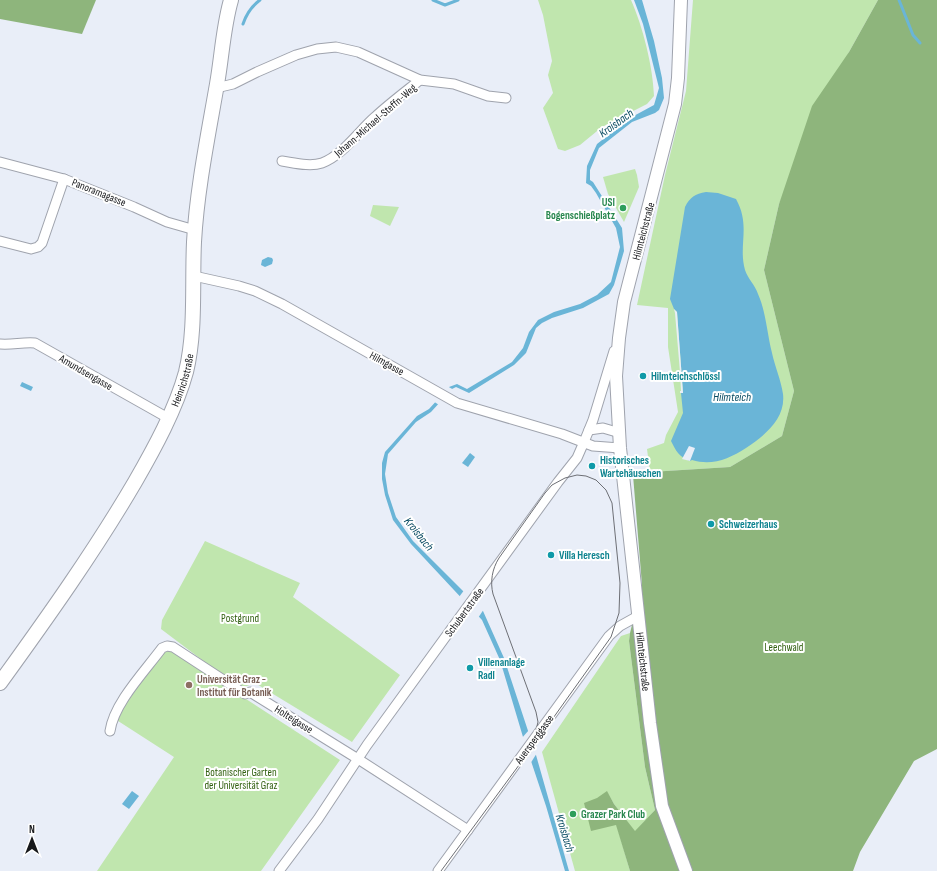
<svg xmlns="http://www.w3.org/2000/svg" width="937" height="871" font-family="'Sofia Sans Condensed',sans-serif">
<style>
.green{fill:#c0e6ae}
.forest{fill:#8eb57c}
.water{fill:#6ab5d7}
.pier{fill:#e9eef8}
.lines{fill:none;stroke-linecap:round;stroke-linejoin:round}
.stream{stroke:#6ab5d7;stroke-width:3}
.street-casing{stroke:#9fa3ad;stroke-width:11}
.secondary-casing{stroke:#9fa3ad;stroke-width:14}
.primary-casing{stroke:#9fa3ad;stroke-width:16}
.street{stroke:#fff;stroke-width:9}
.secondary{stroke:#fff;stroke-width:12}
.primary{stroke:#fff;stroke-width:14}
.tram{stroke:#6d6f75;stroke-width:1}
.leisure-dot{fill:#2e9e5b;stroke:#fff;stroke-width:1.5}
.culture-dot{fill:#0f9aa8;stroke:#fff;stroke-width:1.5}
.education-dot{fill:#8d6e63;stroke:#fff;stroke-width:1.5}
.labels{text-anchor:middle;stroke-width:4;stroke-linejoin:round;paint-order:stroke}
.street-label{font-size:11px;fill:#17181b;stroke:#fff}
.leisure-label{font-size:11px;font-weight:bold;fill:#27864d;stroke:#fff;text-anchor:end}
.culture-label{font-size:11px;font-weight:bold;fill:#0d838f;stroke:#fff;text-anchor:start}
.park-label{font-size:11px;fill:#305f0f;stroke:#fff}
.education-label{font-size:11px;font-weight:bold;fill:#785e54;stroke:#fff;text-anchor:start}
.water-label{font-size:12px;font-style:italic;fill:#064960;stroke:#fff}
</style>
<rect width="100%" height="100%" fill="#e9eef8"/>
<!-- green -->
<g class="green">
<path d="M538 0H631C643 27 653 67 654 96L647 104 602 127 580 145 565 151 558 149 543 108 553 93 548 75 552 61 543 15Z"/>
<path d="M693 0H878L849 52 779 204 764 270 794 391 782 436 730 467 650 472 647 449 664 443 666 435 678 412 668 347V308L637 305 665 175 686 91Z"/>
<path d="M635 169 637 175 639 187 624 222 608 194 603 177Z"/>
<path d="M373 205 399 207 390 226 370 216Z"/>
<path d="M205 541 300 583 293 597 400 675 352 742 255 683 244 687 210 666 161 629 162 620Z"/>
<path d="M630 633 629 641 645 767 655 810 635 832 614 804 607 792 630 871H575L542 752 621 636Z"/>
<path d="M166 647 340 760 261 871H97L174 757 115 719Z"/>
</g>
<!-- forest -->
<g class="forest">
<path d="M0 0H96L82 34 0 19Z"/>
<path d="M878 0H937V749L914 761 860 852 853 871H630L616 825 591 831 584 803 597 798 607 791 614 804 635 831 655 810 645 767 629 641 630 633 642 585 633 475 650 472 730 467 782 436 794 391 764 270 779 204 812 106 849 52Z"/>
</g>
<!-- water -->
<g class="water">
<path d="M634 0H642L654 41 662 78 664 98 659 110 655 113 632 122 599 148 590 170V180L593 182 622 228 624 251 614 285 609 294 583 308 552 318 542 323 536 328 526 353 514 365 469 393 456 387 452 389 431 412 416 422 388 454 385 474 388 493 396 517 413 541 483 611 504 658 536 755 569 871H565L546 806 523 737 500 660 482 620 411 544 393 520 385 495 382 479V463L385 452 417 416 429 409 449 387 457 384 467 389 512 362 523 348 529 332 538 320 554 312 580 304 597 295 611 282 620 247 616 228 596 193 591 186 586 183 587 166 597 144 630 118 654 105 659 88 643 24Z"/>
<path d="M706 192 718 193 736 199C751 226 738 245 745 270 748 279 755 285 758 294 766 312 767 333 772 353 775 367 781 380 783 394 786 419 764 436 746 448 729 459 712 466 692 460L690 461C679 457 676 451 671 441L683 413 681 393H683L677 312 674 309 670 299 685 207C690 197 695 194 706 192Z"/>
<path d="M268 257 272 258 273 260 272 264 265 267 261 265 262 260Z"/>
<path d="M22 382 33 387 31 391 20 386Z"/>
<path d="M470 453 475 457 468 467 462 463Z"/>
<path d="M132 791 139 796 129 809 122 804Z"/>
</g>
<!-- pier -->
<g class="pier">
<path d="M674 309 677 312 683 393H680V391H681L680 372 675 313Z"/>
<path d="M447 386 454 390 439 405 433 401Z"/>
<path d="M689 446 695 448 690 461 682 459Z"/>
<path d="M465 589 484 609 478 618 459 597Z"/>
<path d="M529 730 537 753 530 764 521 739Z"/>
</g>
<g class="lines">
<!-- stream -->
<g class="stream">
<path d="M433 0 445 5 458 0"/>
<path d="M899 0 913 35 920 43"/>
<path d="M243 24C246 15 252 6 260 0"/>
</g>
<!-- street casing -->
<g class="street-casing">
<g id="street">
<path d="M216 88 233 84 257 72 296 55 317 49 336 47 358 52 420 80 454 84 488 96 506 98"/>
<path d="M282 161C295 163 310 167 322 163 342 156 359 131 375 117 389 104 405 92 420 80"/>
<path d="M0 162 64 179 134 207 167 222 195 230"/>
<path d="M0 241 31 249 38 247 42 243 64 179"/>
<path d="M194 276 239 286 255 291 282 304 457 403 562 434 593 446 620 448"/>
<path d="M0 344C13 345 22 342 35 343L168 418"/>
<path d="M589 430 603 428 620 433"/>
<path d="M110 731C114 703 145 671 162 648L167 646 173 647 245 694 250 692 358 759 468 830"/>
<path d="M279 871 318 819 367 745 558 482 577 458 584 442 593 420 614 351"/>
<path d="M438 871 609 636 620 626 638 616"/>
</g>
</g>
<!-- secondary casing -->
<g class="secondary-casing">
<g id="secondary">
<path id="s1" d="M681 0 678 78 675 104 624 302 619 338 616 376 620 448 650 723 662 806 686 871"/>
</g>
</g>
<!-- primary casing -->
<g class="primary-casing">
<g id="primary">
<path id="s2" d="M0 683C47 618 94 552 135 482 154 449 176 409 186 372 196 331 192 284 194 242 197 189 208 136 217 84 222 56 223 28 231 0"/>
</g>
</g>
<!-- street -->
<use href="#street" class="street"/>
<!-- secondary -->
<use href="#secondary" class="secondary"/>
<!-- primary -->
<use href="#primary" class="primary"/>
<!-- tram -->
<path class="tram" d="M441 871 536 742 611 637 619 613 620 583 612 503 606 490 596 480 586 476 577 475 565 478 552 485 545 493 499 558C492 569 490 582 493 594L536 712 538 722 535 734"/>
</g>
<!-- markers -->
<g class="leisure-dot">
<circle cx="623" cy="208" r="4"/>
<circle cx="573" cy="814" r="4"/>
</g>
<g class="culture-dot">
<circle cx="643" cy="376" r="4"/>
<circle cx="592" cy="466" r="4"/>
<circle cx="711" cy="524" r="4"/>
<circle cx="551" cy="555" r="4"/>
<circle cx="470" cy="668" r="4"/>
</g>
<circle class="education-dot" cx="189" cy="685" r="4"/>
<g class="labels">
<!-- street labels -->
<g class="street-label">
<text transform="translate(375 120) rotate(-41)" y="4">Johann-Michael-Steffn-Weg</text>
<text transform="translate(99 192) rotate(22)" y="4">Panoramagasse</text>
<text transform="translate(643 231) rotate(-75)" y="4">Hilmteichstraße</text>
<text transform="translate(387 363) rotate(29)" y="4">Hilmgasse</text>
<text transform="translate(86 372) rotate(30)" y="4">Amundsengasse</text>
<text dy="4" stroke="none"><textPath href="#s2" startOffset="355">Heinrichstraße</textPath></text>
<text transform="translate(464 612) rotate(-54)" y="4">Schubertstraße</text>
<text dy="4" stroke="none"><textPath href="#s1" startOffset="670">Hilmteichstraße</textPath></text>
<text transform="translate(294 719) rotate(32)" y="4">Holteigasse</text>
<text transform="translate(534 739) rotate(-54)" y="4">Auersperggasse</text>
</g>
<!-- leisure labels -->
<g class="leisure-label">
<text x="615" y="206">USI<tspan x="615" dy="13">Bogenschießplatz</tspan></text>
<text x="581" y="818" text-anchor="start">Grazer Park Club</text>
</g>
<!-- culture labels -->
<g class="culture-label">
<text x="651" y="380">Hilmteichschlössl</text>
<text x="600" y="464">Historisches<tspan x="600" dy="13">Wartehäuschen</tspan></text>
<text x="719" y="528">Schweizerhaus</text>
<text x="559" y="559">Villa Heresch</text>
<text x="478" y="666">Villenanlage<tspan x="478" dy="13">Radl</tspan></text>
</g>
<!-- park labels -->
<g class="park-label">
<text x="240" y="622">Postgrund</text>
<text x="784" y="651">Leechwald</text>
<text x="241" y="776">Botanischer Garten<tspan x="241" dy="13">der Universität Graz</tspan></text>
</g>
<!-- education labels -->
<g class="education-label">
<text x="197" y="683">Universität Graz -<tspan x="197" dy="13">Institut für Botanik</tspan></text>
</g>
<!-- water labels -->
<g class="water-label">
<text transform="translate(616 123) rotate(-36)" y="4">Kroisbach</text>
<text x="732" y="401">Hilmteich</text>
<text transform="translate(419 534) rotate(51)" y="4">Kroisbach</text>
<text transform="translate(565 833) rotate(73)" y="4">Kroisbach</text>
</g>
</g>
<!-- north arrow -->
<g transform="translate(32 839)" stroke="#ffffff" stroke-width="3" paint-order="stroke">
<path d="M0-3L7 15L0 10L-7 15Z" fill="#17181b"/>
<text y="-6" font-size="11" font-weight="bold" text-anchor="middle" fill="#17181b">N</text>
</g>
</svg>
